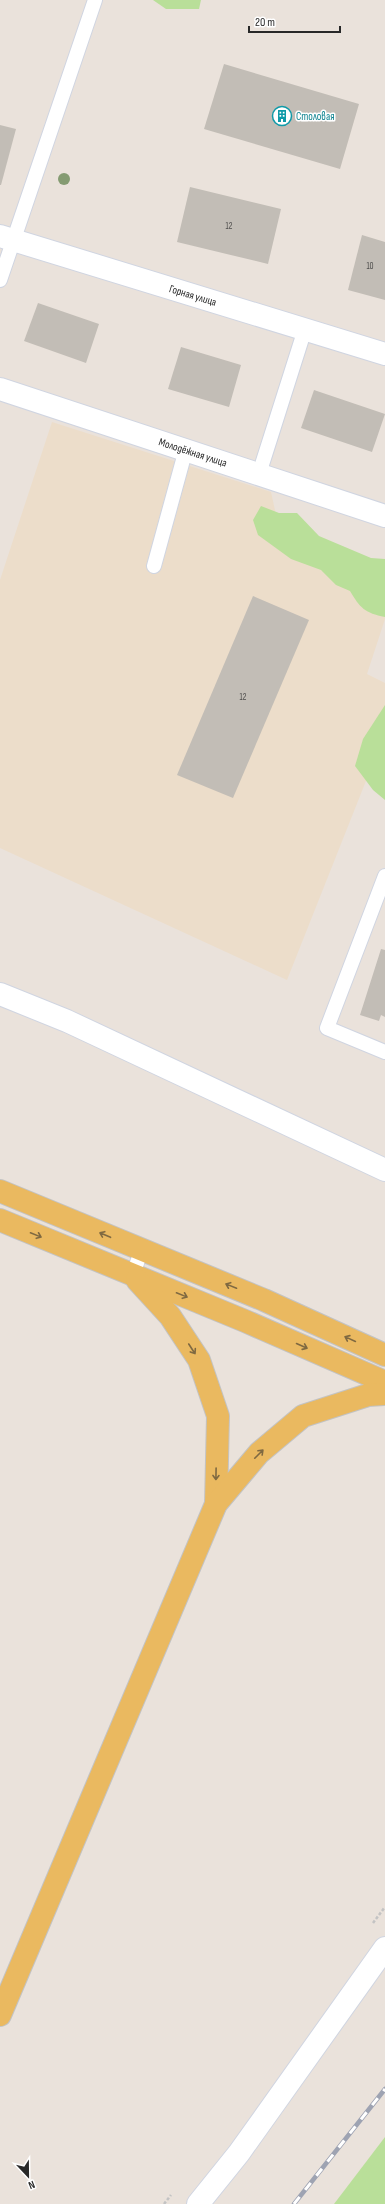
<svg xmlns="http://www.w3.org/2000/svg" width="385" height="2204" font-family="'Sofia Sans Condensed',sans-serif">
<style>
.education{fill:#ecddca}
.green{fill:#b9df99}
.building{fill:#c2bdb6}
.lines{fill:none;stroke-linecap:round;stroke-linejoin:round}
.lane-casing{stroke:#d0d5e1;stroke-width:16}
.street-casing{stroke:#d0d5e1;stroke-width:24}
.secondary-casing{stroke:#d0d5e1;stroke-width:24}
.primary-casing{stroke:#c3c3c3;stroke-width:24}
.path{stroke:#c3c3c3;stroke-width:2.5;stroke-dasharray:3 2;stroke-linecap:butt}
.lane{stroke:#fff;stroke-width:14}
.street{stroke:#fff;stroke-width:22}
.secondary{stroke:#fff;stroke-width:22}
.primary{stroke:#eab960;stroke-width:22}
.rail-casing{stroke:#9ea3b2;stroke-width:4.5}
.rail{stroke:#fff;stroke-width:3;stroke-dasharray:9;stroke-linecap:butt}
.tree{fill:#859b72}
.oneway{stroke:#7f6941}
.labels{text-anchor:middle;stroke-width:3;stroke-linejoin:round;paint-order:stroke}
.number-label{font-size:9px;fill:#4e4d4c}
.culture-label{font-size:11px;fill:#0d838f;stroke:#fff;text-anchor:start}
.street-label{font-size:11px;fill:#282828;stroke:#fff}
</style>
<rect width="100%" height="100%" fill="#eae2db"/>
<!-- education -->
<path class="education" d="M52 422 271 492 278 524 385 587V619L367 674 385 683V733L287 980 0 848V580Z"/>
<!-- green -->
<g class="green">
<path d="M153 0H201L199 9H166Z"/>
<path d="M261 506 279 513H297L319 536 371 558 385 559V617C365 613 360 608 350 591L336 585 321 570 291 559 258 535 253 520Z"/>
<path d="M385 705V800L373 790 355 766 363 739Z"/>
<path d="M385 2137V2204H334Z"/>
</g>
<!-- building -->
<g class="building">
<path d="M224 64 359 104 340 169 204 129Z"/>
<path d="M0 125 16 129 1 185H0Z"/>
<path d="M190 187 281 209 268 264 177 242Z"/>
<path d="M362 235 385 242V300L348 290Z"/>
<path d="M38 303 99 324 86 363 24 341Z"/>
<path d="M181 347 241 365 229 407 168 389Z"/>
<path d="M314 390 385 414 372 452 301 428Z"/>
<path d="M253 596 309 620 233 798 177 775Z"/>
<path d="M381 949 385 950V1017L381 1015 379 1021 360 1015Z"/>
</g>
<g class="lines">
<!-- lane casing -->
<g class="lane-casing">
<g id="lane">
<path d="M0 280 95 0"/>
<path d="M259 474 305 329"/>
<path d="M154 566 186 449"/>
<path d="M385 876 327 1028 385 1052"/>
<path d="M133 1275 141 1251"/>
</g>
</g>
<!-- street casing -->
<g class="street-casing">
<g id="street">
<path d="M0 236 385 354"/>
<path d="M0 389 385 516"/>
</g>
</g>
<!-- secondary casing -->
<g class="secondary-casing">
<g id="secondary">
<path d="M0 994 67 1021 385 1170"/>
<path d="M198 2204 239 2153 385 1948"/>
</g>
</g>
<!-- primary casing -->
<g class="primary-casing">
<g id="primary">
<path d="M0 1191 264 1300 385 1355"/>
<path d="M0 1220 245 1321 385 1382"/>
<path d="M137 1280 170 1316 199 1360 218 1416 216 1504"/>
<path d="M0 2015 216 1504 259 1453 303 1416 368 1395 385 1394"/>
</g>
</g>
<!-- path -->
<g class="path">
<path d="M373 1923 385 1907"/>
<path d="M164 2204 171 2195"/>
</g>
<!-- lane -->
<use href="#lane" class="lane"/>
<!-- street -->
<use href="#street" class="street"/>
<!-- secondary -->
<use href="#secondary" class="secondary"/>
<!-- primary -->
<use href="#primary" class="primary"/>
<!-- rail casing -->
<g class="rail-casing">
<path id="rail" d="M294 2204 385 2089"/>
</g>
<!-- rail -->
<use href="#rail" class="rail"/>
</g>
<!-- trees -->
<circle class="tree" cx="64" cy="179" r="6"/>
<!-- one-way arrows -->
<defs><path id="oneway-shaft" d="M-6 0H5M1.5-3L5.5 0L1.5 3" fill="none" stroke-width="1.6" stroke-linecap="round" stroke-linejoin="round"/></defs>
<g class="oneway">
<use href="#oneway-shaft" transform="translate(36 1235) rotate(22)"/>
<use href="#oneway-shaft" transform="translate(105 1235) rotate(-157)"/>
<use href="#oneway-shaft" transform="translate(231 1286) rotate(-158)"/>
<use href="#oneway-shaft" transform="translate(182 1295) rotate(22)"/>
<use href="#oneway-shaft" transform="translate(350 1339) rotate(-155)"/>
<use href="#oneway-shaft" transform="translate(302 1346) rotate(24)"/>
<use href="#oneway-shaft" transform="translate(192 1349) rotate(57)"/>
<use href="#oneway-shaft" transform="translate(259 1454) rotate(-45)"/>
<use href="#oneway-shaft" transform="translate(216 1474) rotate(91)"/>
</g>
<!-- icons -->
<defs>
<g id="building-ring" transform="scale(1)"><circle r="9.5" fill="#fff" stroke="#0f9aa8" stroke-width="1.5"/><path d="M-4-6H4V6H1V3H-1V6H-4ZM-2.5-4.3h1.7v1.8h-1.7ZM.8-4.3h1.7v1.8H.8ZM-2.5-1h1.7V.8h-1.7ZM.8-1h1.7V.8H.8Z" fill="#0f9aa8"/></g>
</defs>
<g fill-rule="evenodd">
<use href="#building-ring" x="282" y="116"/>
</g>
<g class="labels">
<!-- number labels -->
<g class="number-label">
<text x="229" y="229">12</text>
<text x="370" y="269">10</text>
<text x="243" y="700">12</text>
</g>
<!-- culture labels -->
<g class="culture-label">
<text x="296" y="120">Столовая</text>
</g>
<!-- street labels -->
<g class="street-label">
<text transform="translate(193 295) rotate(17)" y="4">Горная улица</text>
<text transform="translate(193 452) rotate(18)" y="4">Молодёжная улица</text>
</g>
</g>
<!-- north arrow -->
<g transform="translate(28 2176) rotate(158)" stroke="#ffffff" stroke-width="3" paint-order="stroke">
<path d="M0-3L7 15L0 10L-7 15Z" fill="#282828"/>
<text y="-6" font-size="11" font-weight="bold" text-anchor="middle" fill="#282828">N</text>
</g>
<!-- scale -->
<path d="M249 26v6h91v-6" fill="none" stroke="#282828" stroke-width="2"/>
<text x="255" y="26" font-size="12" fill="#282828" stroke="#ffffff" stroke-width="3" paint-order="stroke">20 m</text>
</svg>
